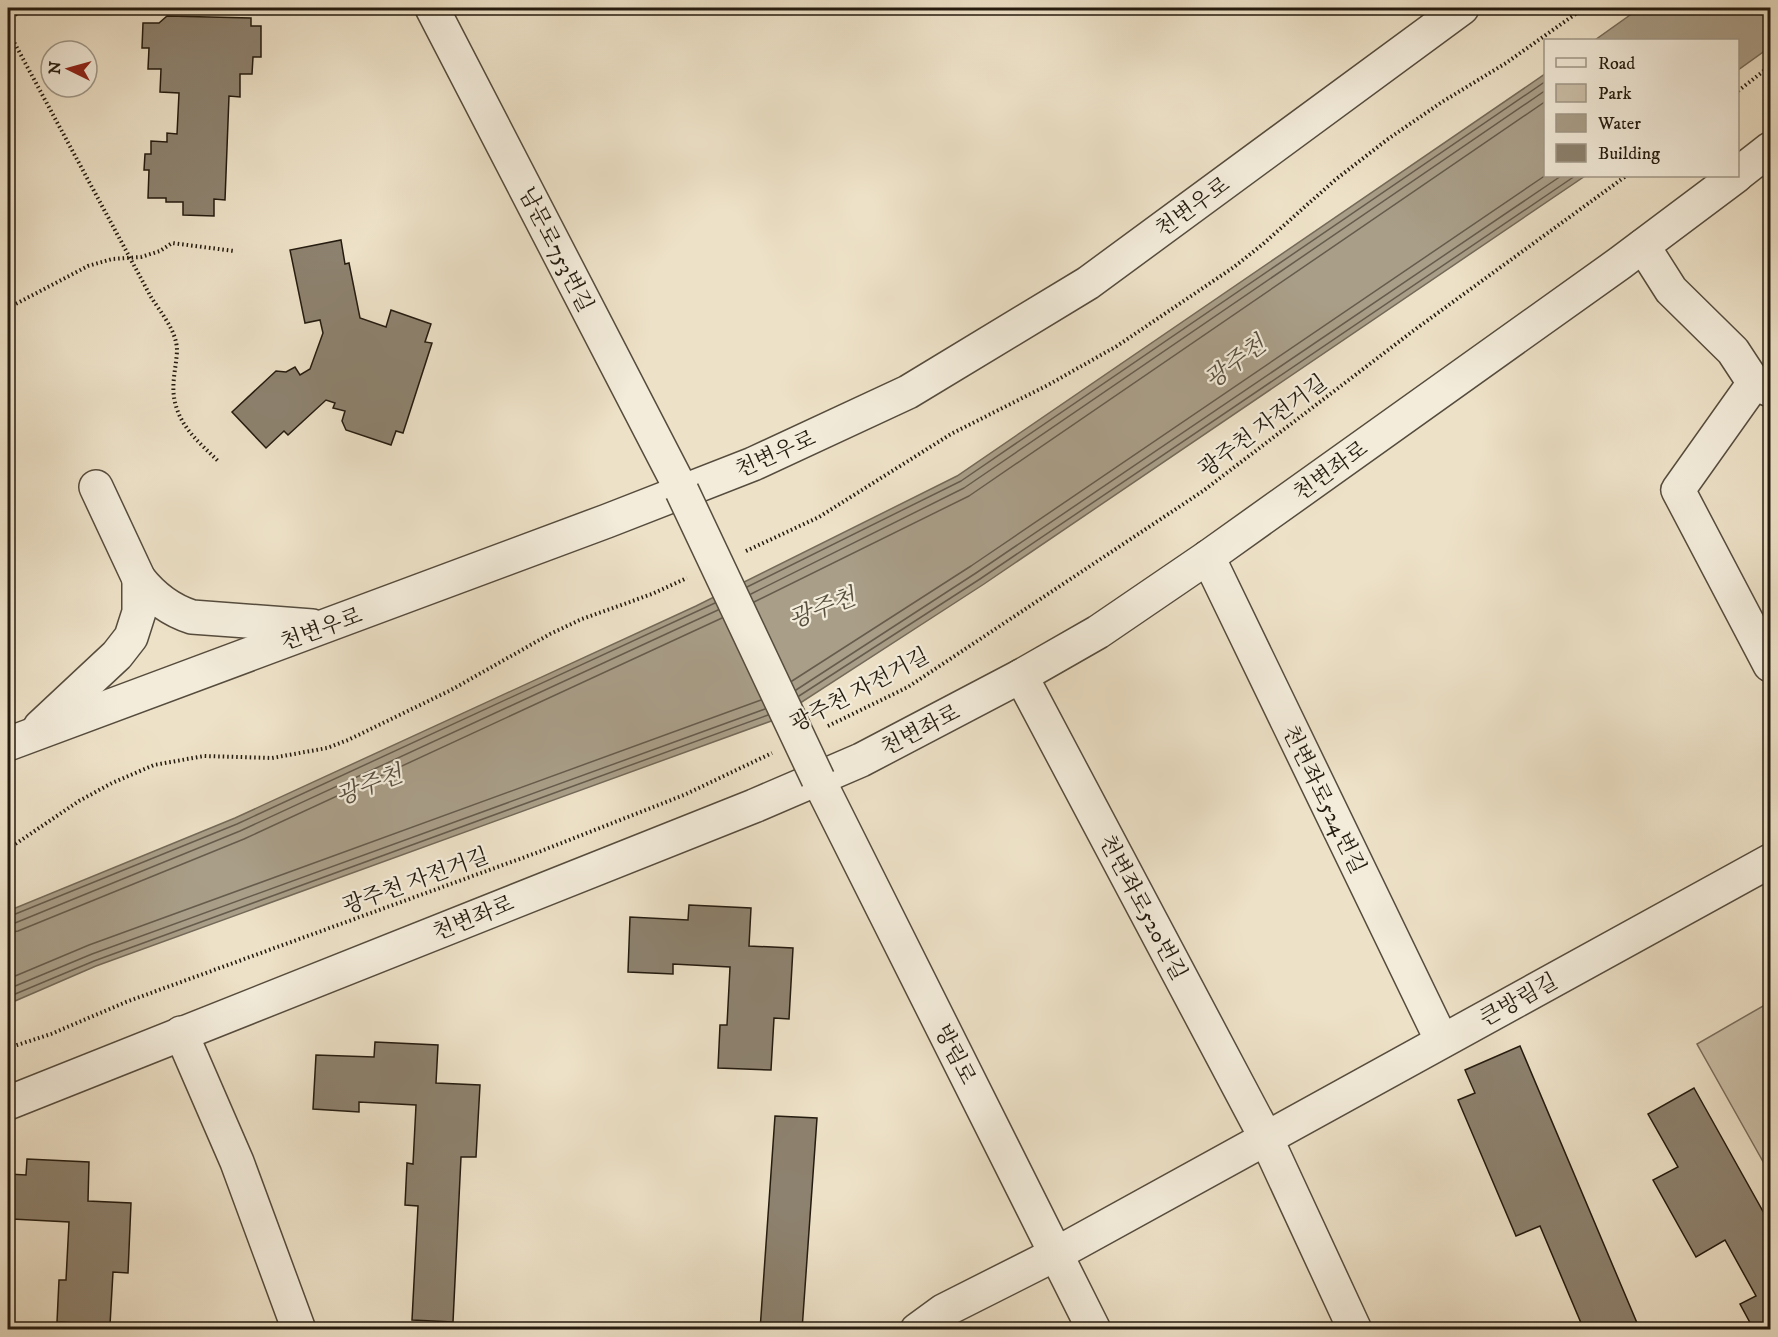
<svg xmlns="http://www.w3.org/2000/svg" width="1778" height="1337" font-family="'IM FELL DW Pica','Noto Serif KR',serif">
<style>
.green{fill:#cbbfa8;stroke:#786d5c;stroke-width:1.5}
.water{fill:#a99e88;stroke:#746a58;stroke-width:1.5}
.lines{fill:none;stroke-linecap:round;stroke-linejoin:round}
.shore{stroke:#665c4c;stroke-width:1.5}
.building{fill:#8d826f;stroke:#241b0f;stroke-width:1.5}
.minor-casing{stroke:#564c3d;stroke-width:36}
.path{stroke:#241b0f;stroke-width:4;stroke-dasharray:1.5 3;stroke-linecap:butt}
.minor{stroke:#f3ecdb;stroke-width:33}
.minor-bridge-casing{stroke:#564c3d;stroke-width:36;stroke-linecap:butt}
.minor-bridge{stroke:#f3ecdb;stroke-width:33}
.labels{text-anchor:middle;stroke-width:4.5;stroke-linejoin:round;paint-order:stroke}
.street-label{font-size:22px;fill:#241b0f;stroke:#f3ecdb}
.water-label{font-size:24px;font-style:italic;fill:#594f3f;stroke:#f3ecdb}
</style>
<rect width="100%" height="100%" fill="#ede1c7"/>
<filter id="stains"><feTurbulence type="fractalNoise" baseFrequency=".00333" numOctaves="4"/><feColorMatrix values="0 0 0 0 .2 0 0 0 0 .09 0 0 0 0 .02 0 0 0 .5 -.17"/></filter>
<radialGradient id="worn" r=".72"><stop offset=".6" stop-color="#630" stop-opacity="0"/><stop offset="1" stop-color="#630" stop-opacity=".3"/></radialGradient>
<!-- green -->
<path class="green" d="M1770 1002V1174L1697 1044Z"/>
<!-- water -->
<g class="water">
<path d="M1640 8H1770V47L1738 70V40H1595Z"/>
<path d="M1545 74 1546 176H1585L984 584 774 720 96 966 8 1004V911L235 818 696 606 957 476Z"/>
</g>
<g class="lines">
<!-- shore -->
<g class="shore">
<path d="M747 587 961 481 1546 81"/>
<path d="M751 594 964 488 1546 90"/>
<path d="M754 602 969 496 1546 101"/>
<path d="M792 681 971 566 1546 175"/>
<path d="M796 690 976 573 1561 176"/>
<path d="M799 696 980 579 1575 176"/>
<path d="M8 917 237 824 715 603"/>
<path d="M8 924 15 923 240 831 718 610"/>
<path d="M8 933 18 931 244 839 722 618"/>
<path d="M8 979 89 945 761 700"/>
<path d="M8 989 92 954 765 709"/>
<path d="M8 997 94 961 768 715"/>
</g>
</g>
<!-- building -->
<g class="building">
<path d="M167 16 251 18V26H261V57H253L252 74H240V97L229 96 225 200 214 199V216L183 215V202H166V198H148L149 170H144L145 154H151V141L167 142V133L177 134 179 93 160 92 161 69H148L149 48H142L143 23H159Z"/>
<path d="M341 240 345 264 349 263 360 318 386 327 391 310 431 324 425 342 432 343 403 433 396 431 391 445 346 430 342 421 345 411 333 408 335 403 326 400 288 435 284 431 266 448 232 412 276 371 286 372 295 367 300 375 310 369 323 333 320 320 305 323 290 250Z"/>
<path d="M689 905 751 908 749 946 793 948 789 1019 774 1018 771 1070 718 1068 720 1025H727L730 967 673 964V974L628 972 630 917 688 920Z"/>
<path d="M375 1042 438 1045 436 1083 480 1085 476 1157H461L453 1322 412 1320 418 1206 405 1205 407 1163 413 1164 416 1105 359 1102V1112L313 1109 316 1055 374 1057Z"/>
<path d="M1520 1046 1640 1330H1584L1540 1226 1516 1236 1458 1100 1475 1093 1465 1070Z"/>
<path d="M1694 1088 1770 1224V1330H1754L1740 1304 1756 1296 1725 1240 1696 1257 1653 1180 1678 1167 1648 1114Z"/>
<path d="M775 1116 817 1118 802 1330H760Z"/>
<path d="M27 1159 89 1162 88 1201 131 1203 128 1273 113 1272 110 1325 57 1322 59 1280H66L69 1222 12 1219 11 1229 8 1228V1174L26 1175Z"/>
</g>
<g class="lines">
<!-- minor casing -->
<g class="minor-casing">
<g id="minor">
<path d="M432 8 682 491"/>
<path d="M1738 174 1770 149"/>
<path d="M1643 246 1671 290 1733 351 1754 383 1770 390"/>
<path d="M1754 383 1678 490 1770 665"/>
<path d="M96 487 139 579"/>
<path d="M1208 557 1442 1041"/>
<path d="M1021 676 1266 1138 1355 1330"/>
<path d="M40 727 117 655 131 637 139 612V579C154 598 170 610 192 617L312 626"/>
<path d="M8 744 607 521 753 464 908 392 1088 283 1462 8"/>
<path d="M818 779 1094 1330"/>
<path d="M181 1033 237 1162 299 1330"/>
<path d="M8 1103 754 806 861 760 1021 676 1098 632 1208 557 1620 263 1736 176"/>
<path d="M917 1330 943 1311 1056 1254 1770 861"/>
</g>
</g>
<!-- path -->
<g class="path">
<path d="M8 20 25 8"/>
<path d="M8 31 151 297C161 313 177 331 177 351 176 370 170 387 176 406 183 430 201 444 218 461"/>
<path d="M1738 91 1770 66"/>
<path d="M8 308 88 266 112 259 141 257 160 251 172 243 234 251"/>
<path d="M746 551 819 517 951 434 1048 385 1117 346 1234 267 1263 244 1335 180 1388 139 1442 102 1506 63 1584 8"/>
<path d="M828 726 908 687 1203 491 1413 331 1626 176"/>
<path d="M8 849 79 801 112 783 154 765 204 756 272 758 327 748 348 740 451 690 550 634 582 619 652 594 687 578"/>
<path d="M8 1048 51 1034 126 1002 536 853 684 795 772 753"/>
</g>
<!-- minor -->
<use href="#minor" class="minor"/>
<!-- minor-bridge casing -->
<g class="minor-bridge-casing">
<path id="minor-bridge" d="M682 491 818 779"/>
</g>
<!-- minor-bridge -->
<use href="#minor-bridge" class="minor-bridge"/>
</g>
<g class="labels">
<!-- street labels -->
<g class="street-label">
<text transform="translate(1192 206) rotate(-36)" y="8">천변우로</text>
<text transform="translate(557 249) rotate(63)" y="8">남문로753번길</text>
<text transform="translate(1262 425) rotate(-37)" y="8">광주천 자전거길</text>
<text transform="translate(775 453) rotate(-24)" y="8">천변우로</text>
<text transform="translate(1330 470) rotate(-36)" y="8">천변좌로</text>
<text transform="translate(321 628) rotate(-20)" y="8">천변우로</text>
<text transform="translate(859 689) rotate(-28)" y="8">광주천 자전거길</text>
<text transform="translate(920 729) rotate(-27)" y="8">천변좌로</text>
<text transform="translate(1325 799) rotate(64)" y="8">천변좌로524번길</text>
<text transform="translate(415 880) rotate(-20)" y="8">광주천 자전거길</text>
<text transform="translate(1144 907) rotate(62)" y="8">천변좌로520번길</text>
<text transform="translate(473 917) rotate(-22)" y="8">천변좌로</text>
<text transform="translate(1518 999) rotate(-29)" y="8">큰방림길</text>
<text transform="translate(956 1054) rotate(63)" y="8">방림로</text>
</g>
<!-- water labels -->
<g class="water-label">
<text transform="translate(1235 362) rotate(-37)" y="8">광주천</text>
<text transform="translate(822 608) rotate(-21)" y="8">광주천</text>
<text transform="translate(369 785) rotate(-21)" y="8">광주천</text>
</g>
</g>
<!-- margin -->
<rect width="1778" height="1337" fill="none" stroke="#ede1c7" stroke-width="30"/>
<rect x="9" y="9" width="1760" height="1319" fill="none" stroke="#241b0f" stroke-width="3"/>
<rect x="15" y="15" width="1748" height="1307" fill="none" stroke="#241b0f" stroke-width="1.5"/>
<!-- legend -->
<rect x="1544" y="39" width="195" height="138" fill="#f3ecdb" stroke="#a09889" stroke-width="1.5"/>
<rect x="1556" y="58" width="30" height="9" fill="#f3ecdb" stroke="#a09889" stroke-width="1.5"/>
<text x="1598" y="69" font-size="18" fill="#241b0f">Road</text>
<rect x="1556" y="84" width="30" height="18" fill="#cbbfa8" stroke="#a09889" stroke-width="1.5"/>
<text x="1598" y="99" font-size="18" fill="#241b0f">Park</text>
<rect x="1556" y="114" width="30" height="18" fill="#a99e88" stroke="#a09889" stroke-width="1.5"/>
<text x="1598" y="129" font-size="18" fill="#241b0f">Water</text>
<rect x="1556" y="144" width="30" height="18" fill="#8d826f" stroke="#a09889" stroke-width="1.5"/>
<text x="1598" y="159" font-size="18" fill="#241b0f">Building</text>
<!-- north arrow -->
<g transform="translate(69 69) rotate(275)"><circle r="28" fill="#f3ecdb" stroke="#a09889" stroke-width="1.5"/>
<path d="M0-4.5L10 22L0 15L-10 22Z" fill="#8f2418"/>
<text y="-9" font-size="16" font-weight="bold" text-anchor="middle" fill="#241b0f">N</text>
</g>
<rect width="100%" height="100%" filter="url(#stains)"/>
<rect width="100%" height="100%" fill="url(#worn)"/>
</svg>
